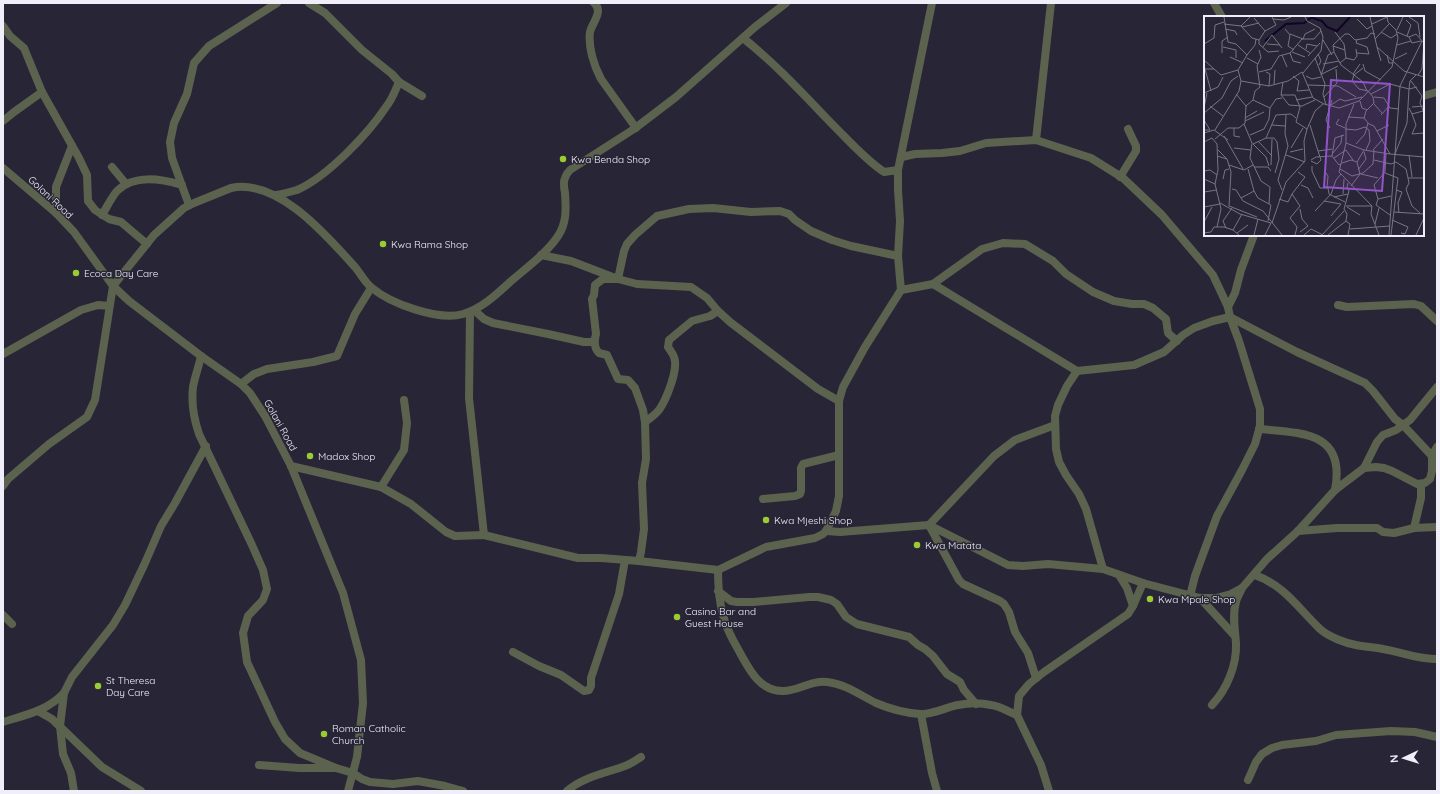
<svg xmlns="http://www.w3.org/2000/svg" width="1440" height="794" font-family="Quicksand,sans-serif">
<style>
.lines{fill:none;stroke-linecap:round;stroke-linejoin:round}
.minor{stroke:#5b634f;stroke-width:8}
.poi-dot{fill:#9bcb33;stroke:#282536;stroke-width:1.5}
.labels{text-anchor:middle;stroke-width:3;stroke-linejoin:round;paint-order:stroke}
.poi-label{font-size:10px;fill:#f0eef9;stroke:#282536;text-anchor:start}
.street-label{font-size:10px;fill:#f0eef9;stroke:#282536}
.inset-river{fill:none;stroke:#100428;stroke-width:2}
.inset-road{fill:none;stroke:#787584;stroke-width:1}
.view{fill:#9253cb;fill-opacity:0.15;stroke:#9253cb;stroke-width:2}
.inset-edge{fill:none;stroke:#f0eef9;stroke-width:2}
</style>
<rect width="100%" height="100%" fill="#282536"/>
<g class="lines">
<!-- minor -->
<g class="minor">
<path d="M309 3 325 13 362 50 392 74 399 82 422 96"/>
<path d="M594 3C604 11 592 23 590 32 588 47 594 66 601 79L636 128"/>
<path d="M1214 3 1222 17"/>
<path d="M3 26 10 36 24 48 42 92 79 158 87 175 88 201 95 210 109 219 121 222 147 244"/>
<path d="M743 38C776 64 805 96 835 127 850 142 866 160 884 172L898 170"/>
<path d="M1423 96 1437 92"/>
<path d="M3 121 14 112 42 92"/>
<path d="M1036 140 1051 3"/>
<path d="M902 157 915 154 942 153 960 151 986 143 1036 140 1091 158 1123 178 1162 215 1213 275 1228 307 1230 317 1239 341 1260 409V426L1255 444 1242 470 1217 516 1195 576 1190 596"/>
<path d="M112 167 126 184"/>
<path d="M3 168 56 213 74 232 113 286 129 301 201 356 241 384 250 393 265 416 291 466 343 593 361 660 363 703 357 757 348 791"/>
<path d="M1120 177 1136 151V146L1128 129"/>
<path d="M276 195C283 194 290 192 297 190 327 177 368 134 386 107 392 100 395 91 399 82"/>
<path d="M189 205 172 158 170 142 174 123 187 94 194 63 209 46 277 3"/>
<path d="M56 213V187L72 146"/>
<path d="M102 215C107 207 111 198 117 191 134 174 161 179 182 185"/>
<path d="M541 255 571 261 618 279 637 284 691 287 707 298 718 311 730 322 818 389 839 401"/>
<path d="M933 284 982 249 1003 243 1025 244 1053 261 1066 274 1093 292 1114 301 1132 304H1144L1153 308 1166 319 1168 333 1177 341"/>
<path d="M901 290 933 284 1077 371 1134 365 1164 352 1183 335 1194 328 1213 321 1230 317 1297 352 1365 383 1373 391 1395 419 1403 425 1432 456"/>
<path d="M1338 305 1347 307 1414 304 1421 306 1437 321"/>
<path d="M1228 307 1235 293 1241 270 1254 235"/>
<path d="M474 310 484 319 493 323 548 334 584 342H592L595 339"/>
<path d="M470 312 469 398 484 535"/>
<path d="M3 354 81 310 98 305 109 306"/>
<path d="M201 356C199 366 195 376 193 387 191 403 194 419 199 434L252 545 263 570 267 589 263 600 248 616 243 633 247 662 275 722 285 739 300 753 336 768"/>
<path d="M1077 371 1067 386 1058 405 1055 416 1056 449 1059 462 1066 475 1079 494 1086 509 1103 569"/>
<path d="M241 384 254 374 267 369 313 362 337 356 355 314 371 288"/>
<path d="M645 422C649 419 655 415 659 410 666 400 679 369 674 357 673 354 670 350 668 347L669 340 692 321 710 316 718 311"/>
<path d="M1259 429C1303 433 1346 432 1335 490"/>
<path d="M291 466 381 487 411 504 446 532 455 536 484 535 578 558H601L639 561 718 570 766 547 815 538 823 534 826 531 836 511 839 496V401L843 387 865 347 901 290 898 256 900 221 898 190V170L932 3"/>
<path d="M1364 468 1377 442 1383 435 1396 430 1410 420 1437 387"/>
<path d="M3 486 8 479 49 444 87 417 95 400 113 286 154 235 184 208 194 203 231 188C278 178 327 236 355 267 361 274 365 283 372 288 391 304 439 321 463 314 481 309 497 294 510 282 526 268 546 254 558 236 567 223 566 208 565 193 564 188 563 182 565 178 566 175 568 172 570 170L634 129 676 97 755 27 786 3"/>
<path d="M381 487 404 450 407 423 404 400"/>
<path d="M763 499 795 496 800 494 801 491V468L803 464 839 455"/>
<path d="M1414 528 1421 498V484"/>
<path d="M826 531 840 532 929 525 1008 565 1023 566 1048 564 1103 569 1143 583 1200 598H1216L1231 594 1242 588 1267 559 1298 531 1335 490 1364 468 1376 467 1384 468 1392 471 1417 484 1425 483 1430 479 1432 471V456L1437 447"/>
<path d="M1298 531 1337 528H1377L1383 532 1394 533 1414 528 1437 527"/>
<path d="M639 561 641 552 644 529 642 483 646 459 645 422 643 410 635 388 628 380 618 379 607 355 599 353C594 348 594 341 596 334L592 299 594 295 595 285 603 279H618L624 251 627 244 635 235 657 216 689 209 713 208 751 212 780 211 789 214 795 220 811 231 832 240 851 246 898 256"/>
<path d="M718 570C718 585 719 601 723 615 726 628 732 639 739 651 749 669 759 691 783 691 798 691 811 680 827 682 845 684 860 695 876 703 890 709 906 713 920 714 933 715 946 707 958 705 968 703 982 703 991 705 1000 706 1009 712 1017 715"/>
<path d="M1255 575C1285 586 1298 608 1320 629 1329 637 1345 643 1356 645 1365 647 1374 647 1383 649 1401 652 1419 660 1437 659"/>
<path d="M718 591 731 601 737 602H754L809 597H818L831 600 837 604 846 617 857 624 909 637 918 645 925 649 933 656 947 674 960 682 964 690 976 704"/>
<path d="M1200 598 1234 635"/>
<path d="M1133 606 1143 583"/>
<path d="M3 615 12 624"/>
<path d="M513 652 539 666 561 675 584 691 589 690 591 686V678L619 594 625 560"/>
<path d="M1036 678 1028 653 1015 632 1009 612 1004 604 1000 601 963 584 959 580 929 525 994 456 1015 440 1055 425"/>
<path d="M1212 705C1227 689 1237 665 1236 643 1235 629 1232 615 1236 602 1237 597 1240 593 1242 588"/>
<path d="M38 711 52 719 102 767 141 791"/>
<path d="M921 714 932 773 937 791"/>
<path d="M3 722C25 715 47 711 64 693"/>
<path d="M259 765 299 768H336L353 773 362 779 370 782 393 784 418 781 445 786 463 791"/>
<path d="M1248 780 1256 762 1262 754 1272 748 1282 745 1316 741 1336 735 1391 731 1415 732 1437 737"/>
<path d="M74 791 71 773 63 754 60 726 64 693 72 677 113 625 125 605 145 563 161 526 175 503 206 446"/>
<path d="M567 791C583 777 606 773 625 766 631 764 636 760 641 757"/>
<path d="M1049 791 1041 765 1017 715 1019 696 1029 684 1044 672 1128 614 1133 606 1127 588 1119 575"/>
</g>
</g>
<!-- markers -->
<g class="poi-dot">
<circle cx="563" cy="159" r="4"/>
<circle cx="383" cy="244" r="4"/>
<circle cx="76" cy="273" r="4"/>
<circle cx="310" cy="456" r="4"/>
<circle cx="766" cy="520" r="4"/>
<circle cx="917" cy="545" r="4"/>
<circle cx="1150" cy="599" r="4"/>
<circle cx="677" cy="617" r="4"/>
<circle cx="98" cy="686" r="4"/>
<circle cx="324" cy="734" r="4"/>
</g>
<g class="labels">
<!-- poi labels -->
<g class="poi-label">
<text x="571" y="163">Kwa Benda Shop</text>
<text x="391" y="248">Kwa Rama Shop</text>
<text x="84" y="277">Ecoca Day Care</text>
<text x="318" y="460">Madox Shop</text>
<text x="774" y="524">Kwa Mjeshi Shop</text>
<text x="925" y="549">Kwa Matata</text>
<text x="1158" y="603">Kwa Mpale Shop</text>
<text x="685" y="615">Casino Bar and<tspan x="685" dy="12">Guest House</tspan></text>
<text x="106" y="684">St Theresa<tspan x="106" dy="12">Day Care</tspan></text>
<text x="332" y="732">Roman Catholic<tspan x="332" dy="12">Church</tspan></text>
</g>
<!-- street labels -->
<g class="street-label">
<text transform="translate(51 197) rotate(43)" y="4">Golani Road</text>
<text transform="translate(281 425) rotate(61)" y="4">Golani Road</text>
</g>
</g>
<!-- overview -->
<g transform="translate(1204 16)">
<rect width="220" height="220" fill="#282536"/>
<path class="inset-river" d="M106 1 118 5 123 11 133 15 146 1M61 25 82 8 100 7 107 2"/>
<path class="inset-road" d="M20 1 24 26 32 28 43 39 34 54 37 65 65 70 84 65 98 56 109 82 120 88 135 92 155 85 188 51 194 22 192 14 184 6 183 1M166 1 173 31 200 55 220 61M205 1 214 7 216 21M69 3 80 4 87 1M153 3 163 13 168 10M202 4 207 9 203 20M20 8 37 10 48 22 55 24 61 15 50 2M168 8 183 1M37 10 46 1M38 11 55 7M21 13 31 15 33 19M81 13 86 19 84 30 90 34M193 14 199 1M61 15 72 9 68 1M131 16 140 28 142 42M177 16 187 22 193 18M193 16 205 21 212 18 219 26M86 18 99 23M171 18 167 17 163 22 151 24 145 18H141L129 29 130 36 137 49 150 59 148 65 155 73 164 75 169 81 170 87 162 95 160 102 165 108 170 110 186 138 220 141M205 21 208 27 217 25M99 23 101 18 111 13M171 23 185 8M55 24V28L64 36 75 35M119 24 128 39M153 24 152 27 163 31 165 38 153 37M0 28 10 22 11 9 20 6M63 28 76 29M94 29 106 37M193 29 207 25M129 30 141 34M19 31 32 34V42M59 31 68 19 78 32M173 31 177 45M102 33 103 28 113 30M88 36 101 41M18 37V25L24 21M86 37 89 45 97 47M114 38 117 45 115 49M43 39 51 29 52 23M78 39 83 51M183 39 185 47H189M104 40 116 27M26 41 39 47M43 42 54 48M111 42 121 68 119 78 122 89M191 43 203 37M0 44 10 53M136 47 142 42 150 44 153 40 152 33M119 48 135 45M159 48 161 55 177 64M159 52 150 59 159 66 163 75M0 53H10L17 59 34 54M1 53 7 75M132 53 133 67M55 56 67 53 75 40 86 37 98 23H110L117 15M62 56 66 58 65 70M99 57 117 35 119 21 116 12 103 5 101 1M118 58 134 50M149 58 156 48M117 59 124 39 130 36M214 59 218 53 220 26M89 60 95 65 93 75 105 74M102 60 108 63 117 61M207 65 218 80 216 87 220 97M79 66 77 79 85 89 98 90 111 84M70 69 71 54M104 69 134 70 152 81M0 77 14 71 19 61M32 78 42 90M167 78 186 68 205 73 206 65 212 59M77 79H91L96 91 92 106 103 113M120 81 133 67M170 81 180 82 186 92 195 93M49 84 66 92M92 84 108 81M156 85 158 92 163 94M150 88 142 108V127L160 134 186 138M170 88 178 97M127 89 136 83 141 85 158 81M6 90 19 100M208 91 220 90M0 92 3 77M205 92 208 98 219 95M0 97 18 82 27 65 34 60M208 98 212 109 208 118 220 117M177 99 185 90M144 101 160 102M41 102 53 95M135 103 132 108 141 112M0 104 6 114H0M41 105 60 96M40 108 48 127 46 142 57 165 66 171 65 188M68 109 81 110M106 109 114 135 128 133M30 112V120L36 121M126 112 122 104 128 84M141 113 152 114 161 111 165 114 166 125 162 134M11 114 35 75 37 65M173 115 185 109M0 117 10 114 24 124M46 119 60 113 65 103 66 92 72 83 78 82M20 120 39 153M62 122H70L73 126 75 143 71 157M11 123 24 112H35L41 107 42 90 49 84 51 75 56 71 53 50 57 41 55 34M54 125 68 140M0 126 8 122 13 128 14 154 11 168 17 193 13 211M142 127 135 156 168 190 167 198 175 219M49 128 62 122 72 99 87 98 92 102M49 128 62 141 65 150M152 128 161 118 164 107M30 132 47 134M87 132 99 112M14 134 23 143M169 134 179 123M86 136 99 133M129 137 137 127 138 119M182 138 181 156 170 169 174 183 172 189 186 199M191 138 203 107 205 73 213 71M82 139 101 146M205 139 208 161M13 140 23 143 27 156 25 190M128 140 131 122 140 119M130 142 142 134 149 144M107 144 112 141 128 140 135 149 137 148M170 144 187 148 192 146 202 153 204 162M107 145 113 148 117 144 114 135M138 147 147 144 153 146M25 149 40 154 49 149M67 149 68 123M108 150V155L116 172H124L125 178 141 186M50 151H64L67 155M136 153 148 160 159 157 169 148 170 134M154 154 162 143 160 136M0 155 6 154 13 159M122 157 124 160 123 172M181 157 194 162 187 219M157 158 174 162M0 163 11 168M19 163 21 154 25 153M144 167 143 171 145 175 140 193 143 198 142 205 146 208 144 219M97 169 104 172 109 182M147 170 156 158 153 146 160 134M28 173 32 174 39 185 59 195 78 219M78 174 74 164 84 130 81 118 82 99M192 174 198 176 194 187 195 197M50 175 54 182 67 189 64 205M0 176 13 174M139 178 140 163M130 181 144 178M37 182 50 175 44 153M75 183 84 186 88 178M174 183 187 180M120 185 137 188M16 187 36 198 67 207 61 219M25 190 53 201M142 190H168M0 191 16 188M143 191 156 199M96 193 98 203 104 210 96 216M111 195 127 178 132 164 137 158M190 196 220 198M216 197 208 190 202 173 205 167 204 162H220M127 200 137 188M188 204 204 211 201 218 197 217M0 206 8 191M68 207 82 166 101 145 100 125 103 113 111 95 119 88M171 208 175 192M22 212 19 205 28 192M146 213 186 210M29 214 38 198M0 217 7 216 10 211H20L29 214 35 219M33 217 44 209M50 219 54 203M91 219 93 211 86 202 96 190 88 178 101 161 94 156M100 219 107 213 119 219M118 219 140 195M124 219 142 205M185 219 196 70 218 25M212 219 220 202"/>
<path class="view" d="M127 64 186 68 178 175 120 171Z"/>
<rect width="220" height="220" class="inset-edge"/>
</g>
<!-- border -->
<rect width="1440" height="794" fill="none" stroke="#f0eef9" stroke-width="8"/>
<!-- north arrow -->
<g transform="translate(1404 758) rotate(266)" stroke="#282536" stroke-width="3" paint-order="stroke">
<path d="M0-3L7 15L0 10L-7 15Z" fill="#f0eef9"/>
<text y="-6" font-size="11" font-weight="bold" text-anchor="middle" fill="#f0eef9">N</text>
</g>
</svg>
